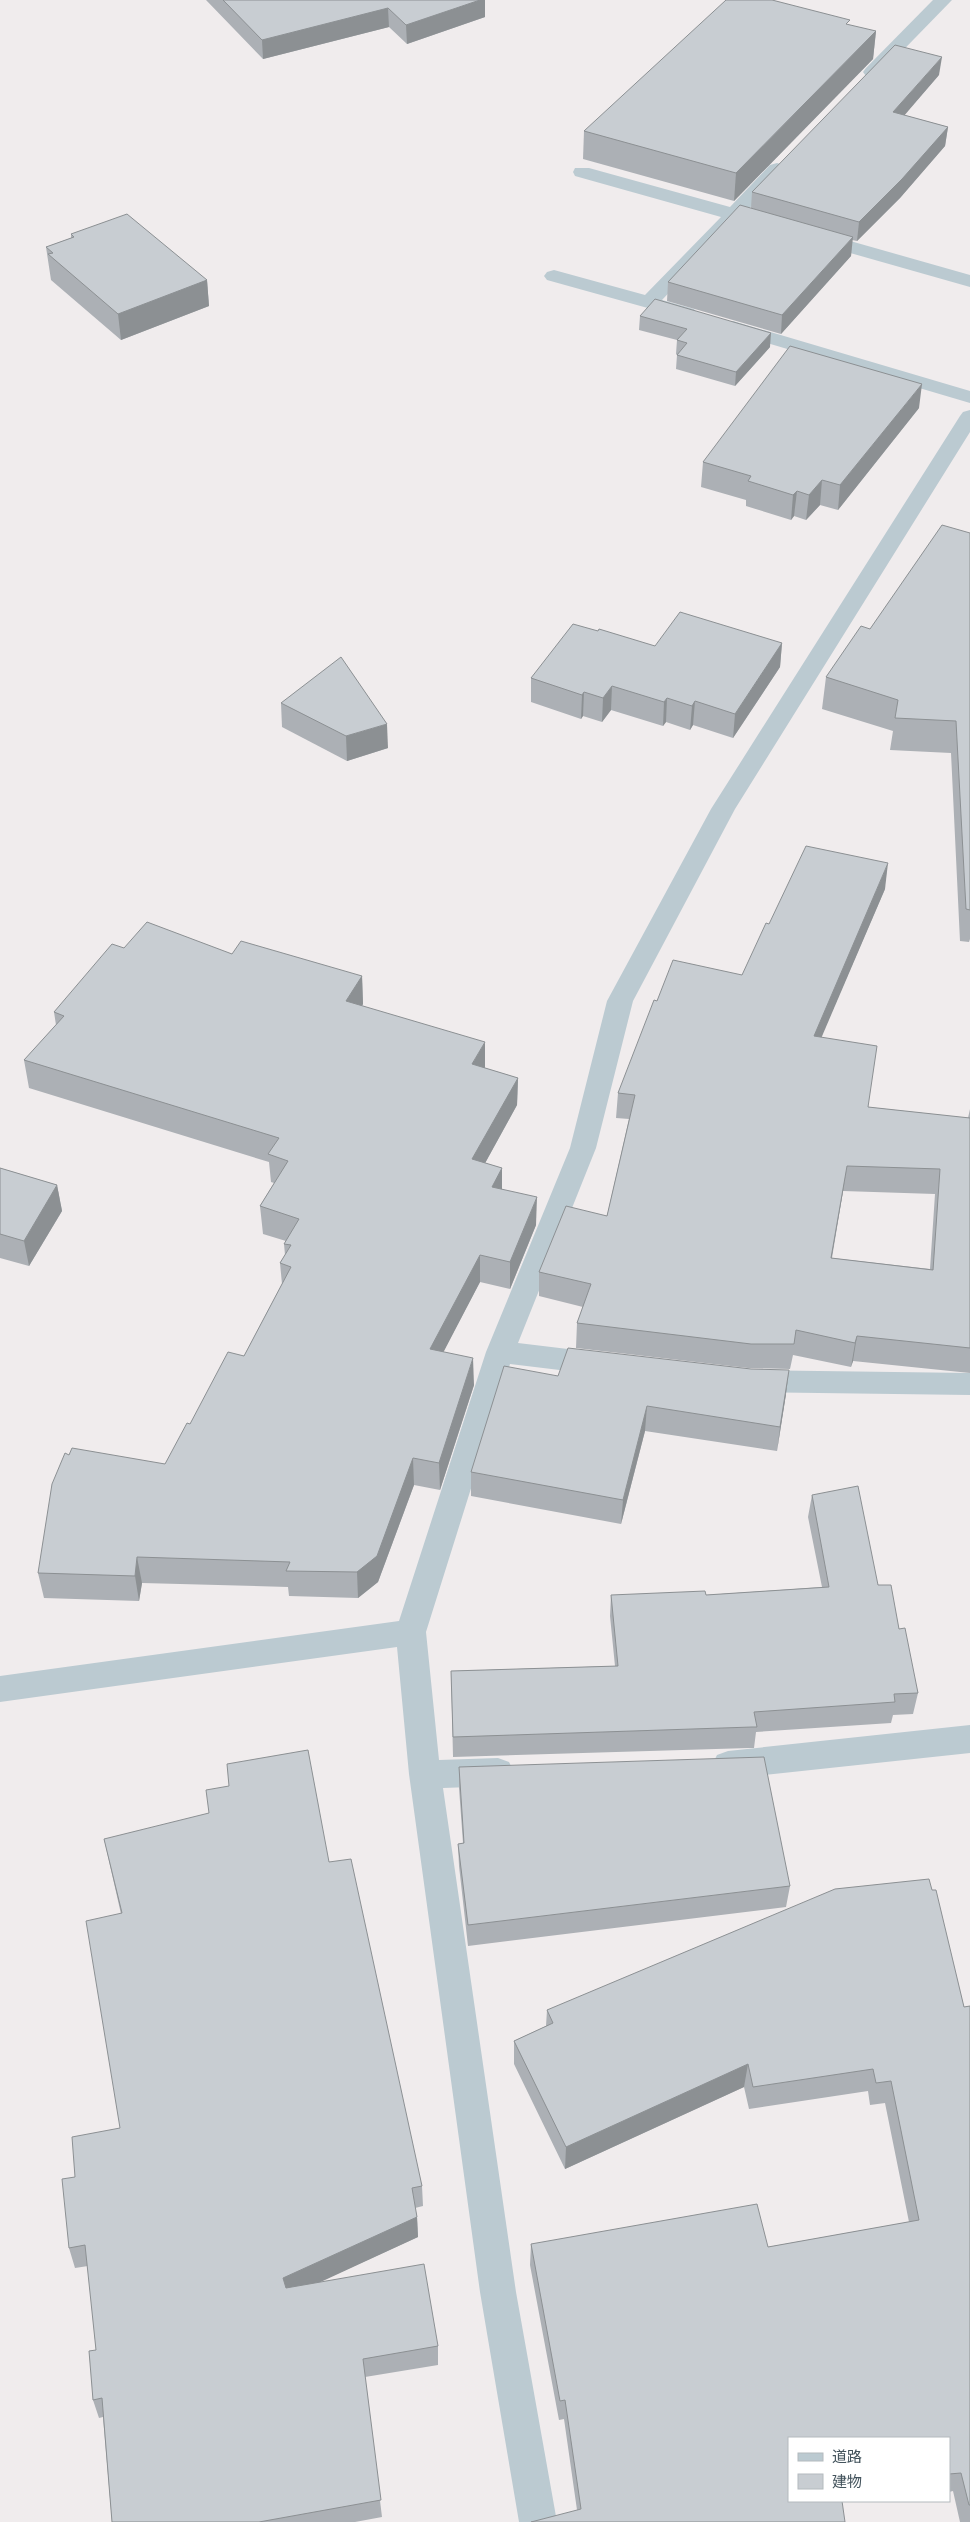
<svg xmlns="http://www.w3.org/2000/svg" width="970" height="2522" font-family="Helvetica,'Noto Sans JP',sans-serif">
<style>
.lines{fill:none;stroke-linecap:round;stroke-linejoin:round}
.minor{fill:#bbcad1;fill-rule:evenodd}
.wall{fill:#acb0b5;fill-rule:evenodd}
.shaded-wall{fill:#8c9093}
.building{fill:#c8cdd2;stroke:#8c9093;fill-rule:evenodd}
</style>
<rect width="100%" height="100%" fill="#f0eced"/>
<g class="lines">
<!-- minor -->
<g class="minor">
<path d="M933 0H952L878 76H866L863 72 866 68Z"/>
<path d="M777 163 784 165 786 169 746 212 754 214 756 218 754 222 747 224 737 221 662 300 694 309 697 313 694 317H680L547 280 544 276 547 272 554 270 645 295 721 217 575 176 573 172 575 168H589L730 207 770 165Z"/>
<path d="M815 231 970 275V287L808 241 805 237 808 233Z"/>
<path d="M733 321 970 391V403L726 331 723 327 726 323Z"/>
<path d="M970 410V432L735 809 633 1001 596 1148 518 1343 601 1353 611 1356 615 1364 611 1372 601 1375 510 1364 426 1632 439 1760 498 1758 509 1762 514 1772 509 1782 498 1786 443 1788 516 2292 557 2522H519L480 2292 409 1774 397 1647 0 1702V1676L399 1621 486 1352 570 1148 607 1001 711 809 960 416 963 412Z"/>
<path d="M750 1370 970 1373V1395L750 1392 740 1389 736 1381 740 1373Z"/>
<path d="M970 1725V1753L728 1779 717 1775 712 1765 717 1755 728 1751Z"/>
</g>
</g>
<!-- wall -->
<g class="wall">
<path d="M206 0H485V17L407 44 389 27 263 59Z"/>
<path d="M876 31 873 59 734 201 583 159 584 131Z"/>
<path d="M939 75 904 115 948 127 945 146 900 198 857 241 852 240 851 256 781 334 667 301 668 282 751 208 752 192Z"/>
<path d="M71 234 207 280 209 306 121 340 51 280 46 247 71 238Z"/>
<path d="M640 316 770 347 735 386 676 369 677 355 676 354 677 340 639 330Z"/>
<path d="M919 408 838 510 820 505 806 520 794 516 791 520 746 506V500L701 487 703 462Z"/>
<path d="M970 533V939L969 942 960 941 951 753 890 750 893 731 822 709 826 677 870 629Z"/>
<path d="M782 643 780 667 733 738 693 725 690 730 666 722 663 726 611 710 602 722 583 716 581 719 531 702V678L655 646Z"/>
<path d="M281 703 388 748 347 761 282 727Z"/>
<path d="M885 889 821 1037 868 1107 968 1118 970 1109V1373L853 1361 851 1367 793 1355 790 1369 748 1368 576 1348 577 1323 583 1307 539 1296V1272L607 1216 629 1119 616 1118 618 1093 657 1001 742 975 769 924ZM843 1191 935 1194 930 1269 832 1258Z"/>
<path d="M124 948 232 954 362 976 363 1004 362 1006 485 1068 518 1078 517 1105 485 1163 502 1168V1189L536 1225 510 1289 480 1282 443 1352 474 1385 440 1490 414 1485 378 1582 358 1598 289 1596 288 1587 142 1583 139 1601 44 1598 38 1573 69 1455 165 1464 190 1424 244 1356 282 1284 280 1263 285 1255 284 1244 286 1241 263 1234 260 1206 274 1183 271 1182 269 1162 29 1088 24 1060 56 1025 54 1012Z"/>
<path d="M0 1168 57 1185 62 1211 29 1266 0 1258Z"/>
<path d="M558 1376 786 1394 777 1451 645 1431 621 1524 471 1496V1472Z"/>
<path d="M812 1495 878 1585 899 1629 918 1693 913 1714 893 1715 891 1723 756 1732 754 1748H749L453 1757 451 1671 615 1666 610 1616 611 1595H706L822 1587 808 1517Z"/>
<path d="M459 1767 790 1886 786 1907 468 1946 459 1866 458 1844 463 1843 459 1788Z"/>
<path d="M104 1839 329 1862 422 2186 423 2206 415 2208 417 2217 418 2237 319 2282 438 2346V2365L365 2377 382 2517 355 2522H112L103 2417 99 2418 93 2400 96 2350 88 2266 75 2268 69 2248 75 2177 120 2128 121 1914Z"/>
<path d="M932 1890 964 2007 970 2006V2522H960L953 2491 949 2492V2438H789L577 2510 564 2419 559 2420 530 2265 531 2244 768 2247 909 2222 885 2103 870 2105 868 2091 749 2109 744 2087 565 2169 514 2064V2041L546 2026 547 2010Z"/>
</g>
<!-- shaded-wall -->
<g class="shaded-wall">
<path d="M480 0H485V17L407 44 406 25Z"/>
<path d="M388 8 389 27 263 59 262 40Z"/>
<path d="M876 31 873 59 734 201 736 173Z"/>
<path d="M942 57 939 75 891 131 893 112Z"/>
<path d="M948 127 945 146 900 198 857 241 859 222Z"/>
<path d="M853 237 851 256 781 334 782 315Z"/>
<path d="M207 280 209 306 121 340 118 314Z"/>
<path d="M771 333 770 347 735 386 736 372Z"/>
<path d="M922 384 919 408 838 510 840 485Z"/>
<path d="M822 480 820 505 806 520 809 495Z"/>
<path d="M797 491 794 516 791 520 793 495Z"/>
<path d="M782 643 780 667 733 738 735 714Z"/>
<path d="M612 686 611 710 602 722 603 698Z"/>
<path d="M584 692 583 716 581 719 582 695Z"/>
<path d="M667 698 666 722 663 726 664 702Z"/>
<path d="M695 701 693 725 690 730 692 706Z"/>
<path d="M387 724 388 748 347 761 346 736Z"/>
<path d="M888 863 885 889 811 1062 814 1036Z"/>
<path d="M362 976 363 1004 348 1029 346 1001Z"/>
<path d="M485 1042V1070L472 1064Z"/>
<path d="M518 1078 517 1105 472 1187V1159Z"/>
<path d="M847 1166 843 1191 827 1283 831 1258Z"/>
<path d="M502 1168V1196L492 1187Z"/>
<path d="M57 1185 62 1211 29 1266 24 1241Z"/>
<path d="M537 1197 536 1225 510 1289V1262Z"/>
<path d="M480 1255V1282L431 1376 430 1349Z"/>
<path d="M857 1336 853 1361 851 1367 855 1343Z"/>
<path d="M473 1358 474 1385 440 1490 439 1463Z"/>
<path d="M789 1370 786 1394 777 1451 780 1427Z"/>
<path d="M647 1406 645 1431 621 1524 623 1500Z"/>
<path d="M413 1458 414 1485 378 1582 358 1598 357 1572Z"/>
<path d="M137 1557 142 1583 139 1601 135 1576Z"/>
<path d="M748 2064 744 2087 565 2169 566 2147Z"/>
<path d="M417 2217 418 2237 286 2298 283 2278Z"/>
</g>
<!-- building -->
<g class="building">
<path d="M223 0H480L406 25 388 8 262 40Z"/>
<path d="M726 0H772L850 20 846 24 876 31 736 173 584 131Z"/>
<path d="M895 45 942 57 893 112 948 127 902 179 859 222 752 192Z"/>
<path d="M740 205 853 237 782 315 668 282Z"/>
<path d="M127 214 207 280 118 314 48 254 53 253 46 247 74 237 71 234Z"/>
<path d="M655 299 771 333 736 372 677 355 687 343 677 340 687 329 640 316Z"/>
<path d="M790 346 922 384 840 485 822 480 809 495 797 491 793 495 748 481 751 476 703 462Z"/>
<path d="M942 525 970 533V910L966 909 956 721 895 718 898 700 826 677 861 626 870 629Z"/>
<path d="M680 612 782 643 735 714 695 701 692 706 667 698 664 702 612 686 603 698 584 692 582 695 531 678 573 624 598 631 599 629 655 646Z"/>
<path d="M341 657 387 724 346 736 281 703Z"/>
<path d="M806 846 888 863 814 1036 877 1046 868 1107 970 1118V1348L857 1336 855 1343 796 1330 794 1344H751L577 1323 591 1284 539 1272 566 1206 607 1216 635 1095 618 1093 654 1000 657 1001 673 960 742 975 766 923 769 924ZM847 1166 940 1169 933 1270 831 1258Z"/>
<path d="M147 922 232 954 241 941 362 976 346 1001 485 1042 472 1064 518 1078 472 1159 502 1168 492 1187 537 1197 510 1262 480 1255 430 1349 473 1358 439 1463 413 1458 377 1556 357 1572 286 1571 290 1562 137 1557 135 1576 38 1573 52 1484 65 1453 69 1455 72 1448 165 1464 187 1423 190 1424 228 1352 244 1356 291 1267 280 1263 291 1245 284 1244 299 1219 260 1206 288 1161 268 1154 279 1138 24 1060 64 1016 54 1012 112 944 124 948Z"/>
<path d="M0 1168 57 1185 24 1241 0 1234Z"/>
<path d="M568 1348 751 1369 789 1370 780 1427 647 1406 623 1500 471 1472 504 1366 558 1376Z"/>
<path d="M858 1486 878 1585H891L899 1629 905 1628 918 1693 894 1694 895 1702 754 1712 757 1727H752L453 1737 451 1671 618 1666 611 1595 705 1591 706 1595 829 1587 812 1495Z"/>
<path d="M308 1750 329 1862 351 1859 422 2186 412 2188 417 2217 283 2278 286 2288 424 2264 438 2346 363 2359 381 2500 259 2522H112L102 2398 93 2400 89 2351 96 2350 85 2245 69 2248 62 2179 75 2177 72 2137 120 2128 86 1921 122 1913 104 1839 209 1813 206 1790 229 1786 227 1764Z"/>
<path d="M764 1757 790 1886 468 1925 458 1844 464 1843 459 1767Z"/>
<path d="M929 1879 932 1890H936L964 2007 970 2006V2505H969L961 2473 949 2474V2438H789V2501H842L845 2522H531L581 2509 565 2400 560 2401 531 2244 757 2204 768 2247 919 2220 891 2081 876 2083 873 2069 753 2087 748 2064 566 2147 514 2041 553 2023 547 2010 835 1889Z"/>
</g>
<!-- legend -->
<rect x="788" y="2437" width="162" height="65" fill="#ffffff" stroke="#b4babe"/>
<rect x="798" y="2453" width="25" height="8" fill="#bbcad1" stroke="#b4babe"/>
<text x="832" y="2462" font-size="15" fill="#43535c">道路</text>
<rect x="798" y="2474" width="25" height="15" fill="#c8cdd2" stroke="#b4babe"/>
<text x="832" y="2487" font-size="15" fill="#43535c">建物</text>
</svg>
